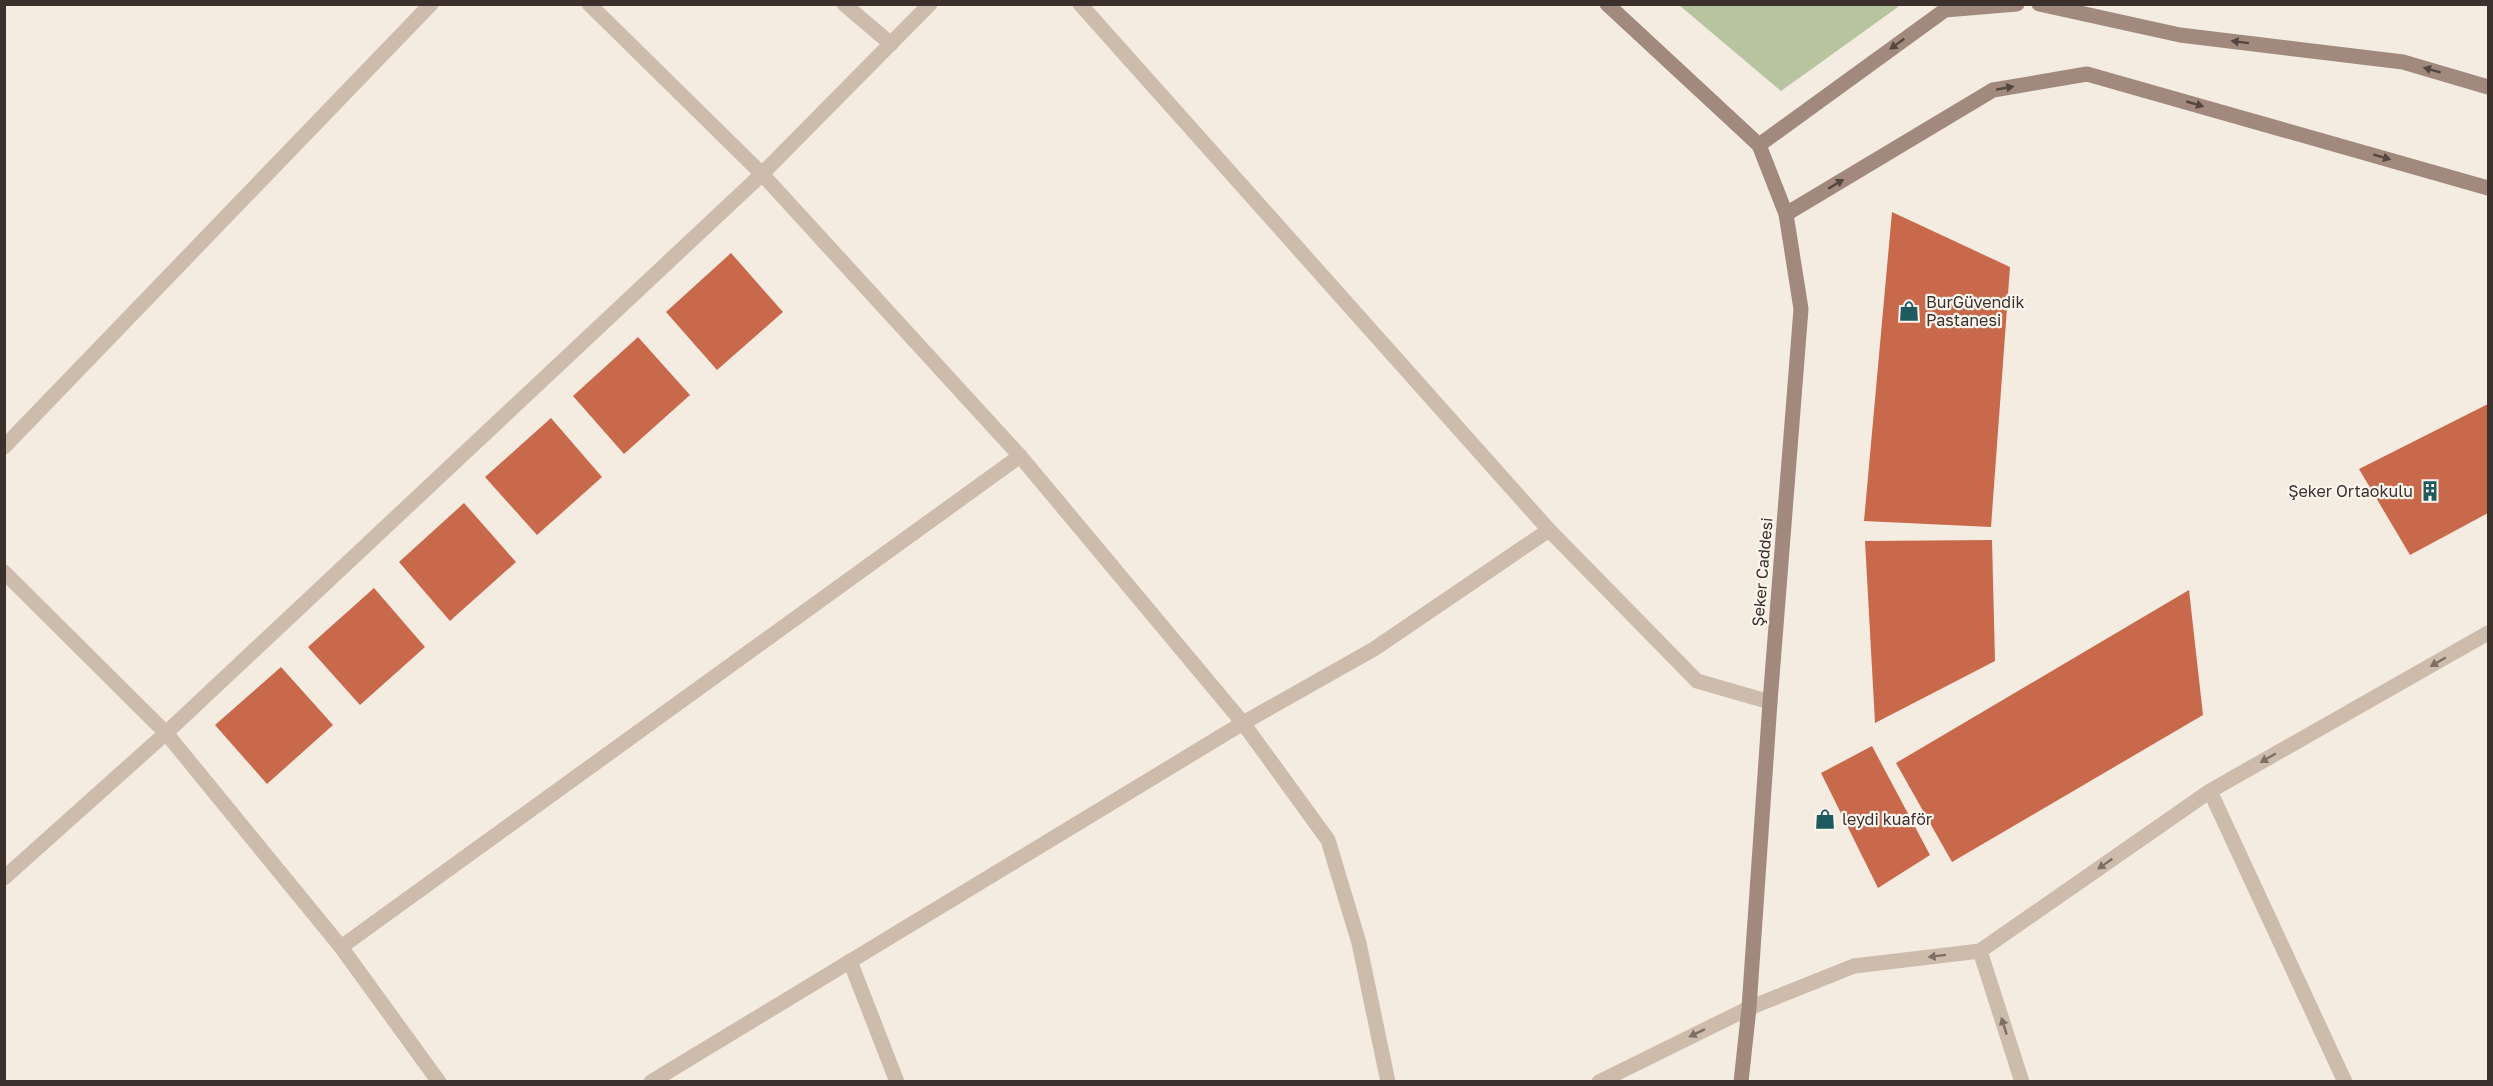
<svg xmlns="http://www.w3.org/2000/svg" width="2493" height="1086" font-family="'Golos Text',sans-serif">
<style>
.green{fill:#b8c4a0}
.building{fill:#c8694b}
.lines{fill:none;stroke-linecap:round;stroke-linejoin:round}
.street{stroke:#cdbbac;stroke-width:15}
.secondary{stroke:#a18a7d;stroke-width:15}
.oneway{fill:#544640}
.oneway2{fill:#7d6f65}
.labels{text-anchor:middle;stroke-width:4.5;stroke-linejoin:round;paint-order:stroke}
.poi-label{font-size:16px;fill:#3b302b;stroke:#fbf5ee;text-anchor:start}
.street-label{font-size:16px;fill:#3b302b;stroke:#fbf5ee}
</style>
<rect width="100%" height="100%" fill="#f4ebe1"/>
<!-- green -->
<path class="green" d="M1897 5 1898 7 1781 91 1679 5Z"/>
<!-- building -->
<g class="building">
<path d="M1892 212 2010 267 1991 527 1864 521Z"/>
<path d="M731 253 783 312 717 370 666 312Z"/>
<path d="M638 337 690 395 624 454 573 396Z"/>
<path d="M2488 404V513L2410 555 2359 469Z"/>
<path d="M551 418 602 477 537 535 485 477Z"/>
<path d="M464 503 516 562 450 621 399 562Z"/>
<path d="M1992 540 1995 661 1875 723 1865 541Z"/>
<path d="M374 588 425 647 360 705 308 647Z"/>
<path d="M2189 590 2203 715 1952 862 1896 763Z"/>
<path d="M281 667 333 725 267 784 215 725Z"/>
<path d="M1872 746 1930 855 1878 888 1821 773Z"/>
</g>
<g class="lines">
<!-- street -->
<g class="street">
<path d="M589 4 762 174 1020 456 1243 723 1328 840 1359 943 1388 1082"/>
<path d="M844 4 891 44"/>
<path d="M1080 4 1549 530 1697 681 1770 702"/>
<path d="M4 447 431 4"/>
<path d="M4 572 166 733 341 947 439 1082"/>
<path d="M2210 791 2345 1082"/>
<path d="M4 878 166 733 762 174 930 4"/>
<path d="M341 947 1020 456"/>
<path d="M1980 951 2022 1082"/>
<path d="M850 961 897 1082"/>
<path d="M651 1082 1243 723 1374 649 1549 530"/>
<path d="M1599 1082 1749 1008 1854 966 1980 951 2210 791 2488 633"/>
</g>
<!-- secondary -->
<g class="secondary">
<path d="M1607 4 1759 145 1786 214 1801 309 1770 702 1749 1008 1741 1082"/>
<path d="M2039 4 2180 35 2403 62 2488 87"/>
<path d="M1759 145 1945 10 2017 4"/>
<path d="M1786 214 1993 90 2087 74 2488 188"/>
</g>
</g>
<!-- one-way arrows -->
<defs><path id="oneway-solid" d="M-6-.8H1V-3.2L6.5 0L1 3.2V.8H-6Z" transform="scale(1.5)"/></defs>
<g class="oneway">
<use href="#oneway-solid" transform="translate(2240 42) rotate(-173)"/>
<use href="#oneway-solid" transform="translate(1897 44) rotate(144)"/>
<use href="#oneway-solid" transform="translate(2432 70) rotate(-164)"/>
<use href="#oneway-solid" transform="translate(2005 88) rotate(-10)"/>
<use href="#oneway-solid" transform="translate(2195 104) rotate(16)"/>
<use href="#oneway-solid" transform="translate(2382 157) rotate(16)"/>
<use href="#oneway-solid" transform="translate(1836 184) rotate(-31)"/>
</g>
<g class="oneway2">
<use href="#oneway-solid" transform="translate(2438 662) rotate(150)"/>
<use href="#oneway-solid" transform="translate(2268 758) rotate(150)"/>
<use href="#oneway-solid" transform="translate(2105 864) rotate(145)"/>
<use href="#oneway-solid" transform="translate(1937 956) rotate(173)"/>
<use href="#oneway-solid" transform="translate(2004 1026) rotate(-108)"/>
<use href="#oneway-solid" transform="translate(1697 1033) rotate(154)"/>
</g>
<!-- icons -->
<defs>
<g id="shop-bare" transform="scale(1.62)"><path d="M-5-2.5h2.3a2.7 3.5 0 0 1 5.4 0H5L5.5 6h-11ZM-1.5-2.5h3a1.5 2.3 0 0 0-3 0Z" fill="#1f5a5e" stroke="#fbf5ee" stroke-width="2.5" paint-order="stroke"/></g>
<g id="building-bare" transform="scale(1.62)"><path d="M-4-6H4V6H1V3H-1V6H-4ZM-2.5-4.3h1.7v1.8h-1.7ZM.8-4.3h1.7v1.8H.8ZM-2.5-1h1.7V.8h-1.7ZM.8-1h1.7V.8H.8Z" fill="#1f5a5e" stroke="#fbf5ee" stroke-width="2.5" paint-order="stroke"/></g>
</defs>
<g fill-rule="evenodd">
<use href="#shop-bare" x="1909" y="311"/>
<use href="#building-bare" x="2430" y="491"/>
<use href="#shop-bare" x="1825" y="819"/>
</g>
<g class="labels">
<!-- poi labels -->
<g class="poi-label">
<text x="1926" y="308">BurGüvendik<tspan x="1926" dy="18">Pastanesi</tspan></text>
<text x="2413" y="497" text-anchor="end">Şeker Ortaokulu</text>
<text x="1842" y="825">leydi kuaför</text>
</g>
<!-- street labels -->
<g class="street-label">
<text transform="translate(1762 572) rotate(-85)" y="6">Şeker Caddesi</text>
</g>
</g>
<!-- border -->
<rect width="2493" height="1086" fill="none" stroke="#3b302b" stroke-width="12"/>
</svg>
